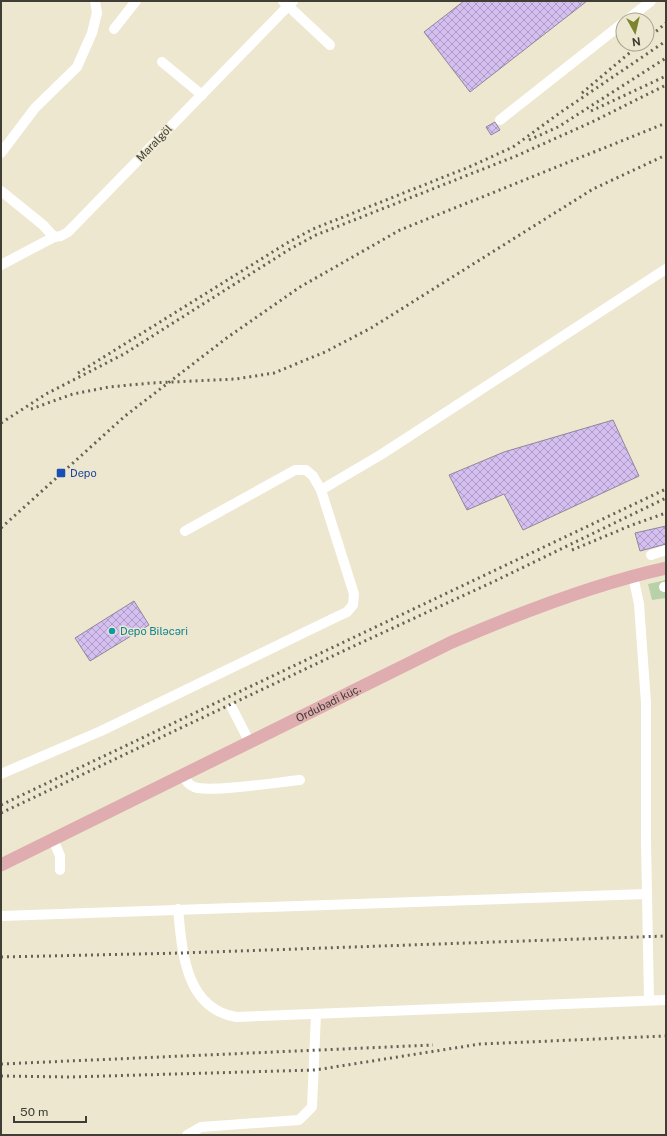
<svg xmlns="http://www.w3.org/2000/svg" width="667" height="1136" font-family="'Public Sans',sans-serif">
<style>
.grass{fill:#b9d1a9}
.building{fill:url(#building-cross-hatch);stroke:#8f869b}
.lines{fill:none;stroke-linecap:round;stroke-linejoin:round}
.minor{stroke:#fff;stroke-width:10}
.major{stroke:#dfacaf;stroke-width:13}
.rail{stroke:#656256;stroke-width:3;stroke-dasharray:2 4;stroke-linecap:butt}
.transit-dot{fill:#1a4fb4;stroke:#ede7cf;stroke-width:1.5}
.culture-dot{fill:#0f9aa8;stroke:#ede7cf;stroke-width:1.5}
.labels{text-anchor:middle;stroke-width:3;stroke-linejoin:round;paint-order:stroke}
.street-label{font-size:11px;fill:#3f3d34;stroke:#ede7cf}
.transit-label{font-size:11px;fill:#164399;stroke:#ede7cf;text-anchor:start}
.culture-label{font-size:11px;fill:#0d838f;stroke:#ede7cf;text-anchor:start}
</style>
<defs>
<pattern id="building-cross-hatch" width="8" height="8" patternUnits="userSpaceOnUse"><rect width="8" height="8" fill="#d5bff1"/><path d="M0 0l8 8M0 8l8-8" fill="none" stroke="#ae9cc4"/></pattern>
</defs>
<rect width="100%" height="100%" fill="#ede7cf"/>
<!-- grass -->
<path class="grass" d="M666 580V598L652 600 648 584Z"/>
<!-- building -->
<g class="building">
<path d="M464 1H587L470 92 424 32Z"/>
<path d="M495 122 500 130 491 135 486 127Z"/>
<path d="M613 420 639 476 523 530 504 494 467 510 449 475 504 452Z"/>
<path d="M666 526V544L640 551 635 533Z"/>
<path d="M134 601 149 625 90 661 75 638Z"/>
</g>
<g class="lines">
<!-- minor -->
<g class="minor">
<path d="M283 1 330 45"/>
<path d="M627 20 651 1"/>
<path d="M114 29 136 1"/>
<path d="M162 62 202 95"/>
<path d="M500 120 623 23"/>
<path d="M1 153 35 108 77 67 92 33 97 13 95 1"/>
<path d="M1 191 43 225 54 237"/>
<path d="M1 265 54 237 61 236 68 232 293 1"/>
<path d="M321 490 382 454 666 269"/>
<path d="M651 555 666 550"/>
<path d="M633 576 639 604 646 703V841L649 1000"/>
<path d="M664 587H666"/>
<path d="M232 708 249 741"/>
<path d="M1 774 101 731 330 620 347 612 353 605 354 594 321 490 313 476 306 470H295L185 531"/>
<path d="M182 774C185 779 188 785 194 787 211 793 279 782 300 780"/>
<path d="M53 839 60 856V870"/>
<path d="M178 909C182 951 185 1008 236 1017L666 1000"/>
<path d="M1 916 647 894"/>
<path d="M187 1135 201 1127 299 1120 312 1107 316 1014"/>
</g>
<!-- major -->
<path class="major" id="s1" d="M1 865 452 642C519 613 594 584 666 568"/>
<!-- rail -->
<g class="rail">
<path d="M647 39 666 23"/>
<path d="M582 93 640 44"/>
<path d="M591 111 666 76"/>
<path d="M529 140 558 127 666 58"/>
<path d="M78 373 287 243 313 229 469 167 513 147 561 112 666 41"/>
<path d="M31 409 73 394 109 387 151 383 236 379 274 373 325 352 371 328 593 189 666 155"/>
<path d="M1 423 46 394 124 354 290 249 316 235 516 156 592 122 666 85"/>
<path d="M1 528 125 416 228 337 300 287 400 230 666 123"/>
<path d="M572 550 632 525 666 513"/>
<path d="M1 805 666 489"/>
<path d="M1 813 356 645 497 580 666 498"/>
<path d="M1 957 182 953 666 936"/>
<path d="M1 1064 433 1045"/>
<path d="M1 1076 70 1077 315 1070 480 1044 666 1036"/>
</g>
</g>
<!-- markers -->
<rect class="transit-dot" x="56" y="468" width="10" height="10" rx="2"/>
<circle class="culture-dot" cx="112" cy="631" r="4"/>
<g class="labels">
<!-- street labels -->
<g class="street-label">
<text transform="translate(154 143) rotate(-46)" y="4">Maralgöl</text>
<text dy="4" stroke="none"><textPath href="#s1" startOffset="365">Ordubadi küç.</textPath></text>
</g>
<!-- transit labels -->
<g class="transit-label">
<text x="70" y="477">Depo</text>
</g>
<!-- culture labels -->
<g class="culture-label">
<text x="120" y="635">Depo Biləcəri</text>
</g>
</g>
<!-- border -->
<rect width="667" height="1136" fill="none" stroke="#3f3d34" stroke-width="4"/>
<!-- north arrow -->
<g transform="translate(635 32) rotate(172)"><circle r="19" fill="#ede7cf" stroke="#a7a391"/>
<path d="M0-3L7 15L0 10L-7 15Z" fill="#7d832e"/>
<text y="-6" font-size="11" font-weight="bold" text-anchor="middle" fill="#3f3d34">N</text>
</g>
<!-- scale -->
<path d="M14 1116v6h72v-6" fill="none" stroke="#3f3d34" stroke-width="2"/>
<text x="20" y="1116" font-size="12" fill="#3f3d34" stroke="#ede7cf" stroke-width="3" paint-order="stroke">50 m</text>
</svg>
